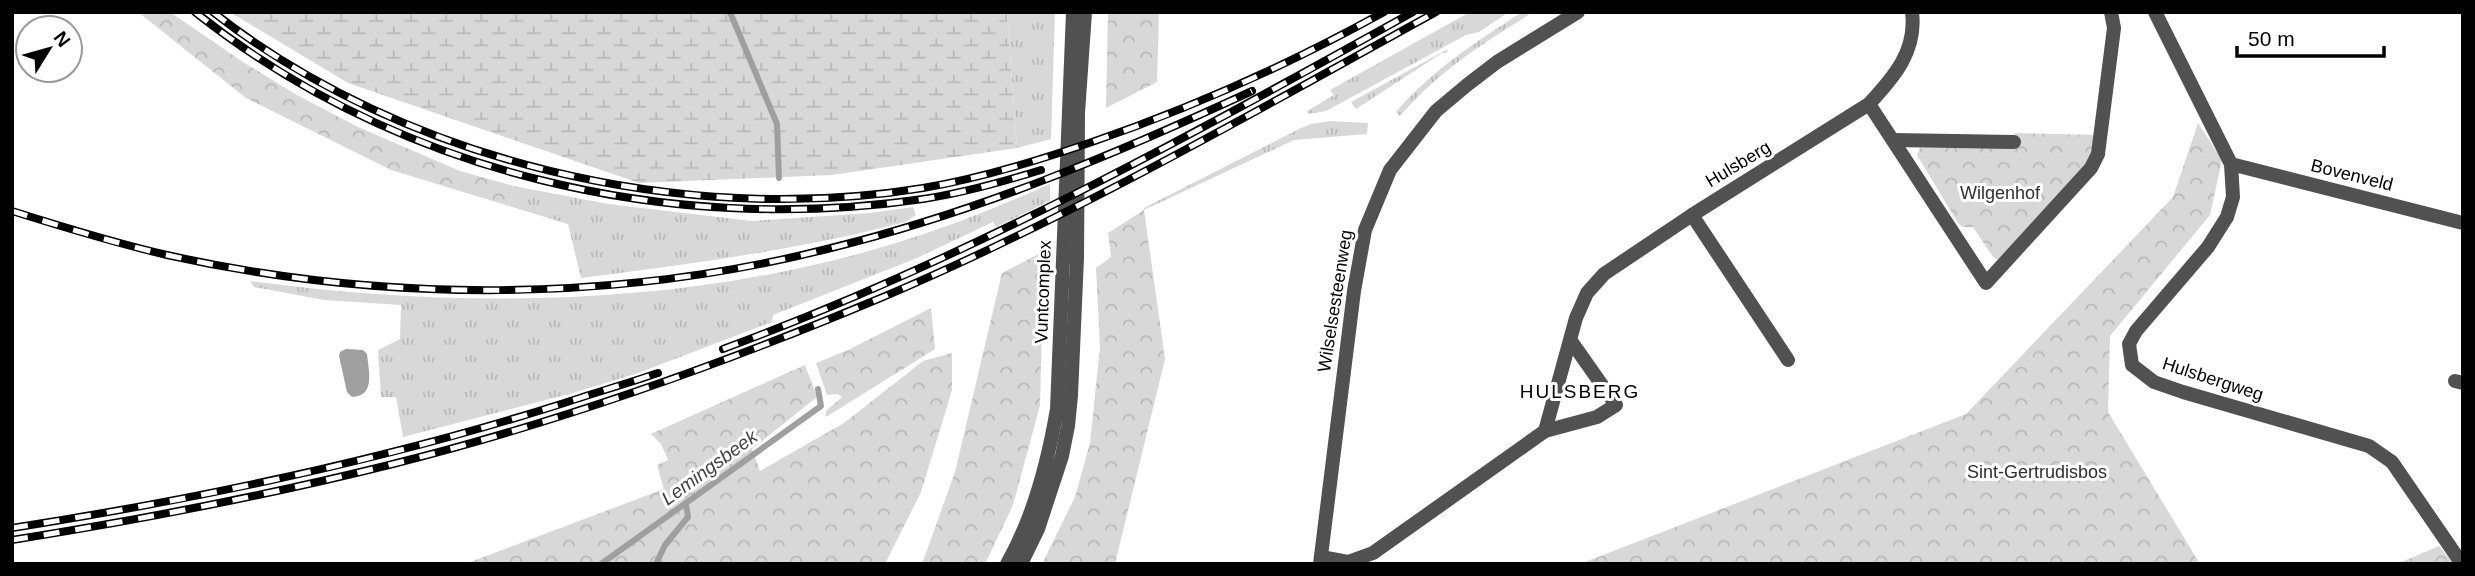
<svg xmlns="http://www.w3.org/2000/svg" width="2475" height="576" font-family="Arial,sans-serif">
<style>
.grass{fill:url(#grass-tufts)}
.forest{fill:url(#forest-crowns)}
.wetland{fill:url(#wetland-marsh)}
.water{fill:#9f9f9f}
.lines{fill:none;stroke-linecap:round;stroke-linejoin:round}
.stream{stroke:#9f9f9f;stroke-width:6}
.minor{stroke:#515151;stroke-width:14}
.tertiary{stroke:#515151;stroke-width:14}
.rail-casing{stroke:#000;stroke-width:8}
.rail{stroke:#fff;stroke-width:5;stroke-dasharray:16;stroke-linecap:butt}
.labels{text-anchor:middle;stroke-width:6;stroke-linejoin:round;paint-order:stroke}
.street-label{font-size:18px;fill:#000;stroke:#fff}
.park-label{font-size:18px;fill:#2f2f2f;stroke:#fff}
.neighbourhood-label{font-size:19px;letter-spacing:2px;fill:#000;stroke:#fff}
.water-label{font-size:19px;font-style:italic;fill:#404040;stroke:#fff}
</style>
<defs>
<pattern id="grass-tufts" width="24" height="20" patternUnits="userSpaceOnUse" patternTransform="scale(1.75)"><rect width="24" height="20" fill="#d8d8d8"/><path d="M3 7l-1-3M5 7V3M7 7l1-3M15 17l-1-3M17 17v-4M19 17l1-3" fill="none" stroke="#b8b8b8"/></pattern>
<pattern id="forest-crowns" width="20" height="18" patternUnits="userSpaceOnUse" patternTransform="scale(1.75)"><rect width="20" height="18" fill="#d8d8d8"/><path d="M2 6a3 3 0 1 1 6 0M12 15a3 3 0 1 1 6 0" fill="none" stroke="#b8b8b8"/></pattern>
<pattern id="wetland-marsh" width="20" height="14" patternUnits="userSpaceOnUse" patternTransform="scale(1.75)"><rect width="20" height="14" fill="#d8d8d8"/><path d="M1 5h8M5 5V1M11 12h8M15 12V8" fill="none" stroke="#b8b8b8"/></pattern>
</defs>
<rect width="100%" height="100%" fill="#fff"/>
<!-- grass -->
<g class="grass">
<path d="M1007 12H1055L1051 139 1017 148Z"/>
<path d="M1470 12H1509L1479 32 1466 35 1326 111 1308 114 1307 111 1334 95 1330 90Z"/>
<path d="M1522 12H1533C1481 45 1441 69 1400 116L1396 112C1432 70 1476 42 1522 12Z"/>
<path d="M1448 49 1446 53H1442L1356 109 1351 102Z"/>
<path d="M1330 121 1368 123 1367 134 1294 140 1144 210V208L1301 128 1311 124Z"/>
<path d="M1050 184V201L996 227 993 222 917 258 773 315 772 322 638 373 573 393 403 437 396 397H381L378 350 400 339 401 305 324 300 254 287 250 281C465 310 688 307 896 243 949 227 1000 206 1050 184Z"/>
<path d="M514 186 608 204 752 221 870 213 913 207 916 215 905 222C799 250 690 264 581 278L568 224 509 206Z"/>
</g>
<!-- forest -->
<g class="forest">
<path d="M138 12H170L243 62 297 95 358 127 460 171 514 186 509 206 391 170 246 98Z"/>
<path d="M1108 12H1159L1157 82 1106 108Z"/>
<path d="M2198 123 2222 160 2210 215 2110 336 2108 412 2200 564H1580L1966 414 2173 197Z"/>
<path d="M2015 133 2100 135 2091 158 1998 260 1993 257 1973 227H1962L1958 223 1917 155 1920 148H2014Z"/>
<path d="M1144 210 1165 359 1115 564H1042L1075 497 1090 443 1100 347 1096 268 1111 257 1108 233Z"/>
<path d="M1044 251 1040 405 1013 505 985 564H922L955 472 1002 273Z"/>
<path d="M931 308 935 349 826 417V411L842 397 838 394 827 395 816 363 848 350Z"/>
<path d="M952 353V390L921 492 885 564H465L664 489 657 465 668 460 661 444 651 434 805 365 817 397 752 449 760 471 844 423 923 361Z"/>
<path d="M2439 546 2454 564H2397Z"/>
</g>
<!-- wetland -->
<path class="wetland" d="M230 12H1007L1017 148 832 175 639 183 348 83Z"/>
<!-- water -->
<path class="water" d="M346 349 363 350 367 354C368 367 375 392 358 396 351 398 351 396 347 392L339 356 340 352Z"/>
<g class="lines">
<!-- stream -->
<g class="stream">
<path d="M730 12 777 124 779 178"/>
<path d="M601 564 821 406 818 389"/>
<path d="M656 564 665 545 688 517 686 504"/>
</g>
<!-- minor -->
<g class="minor">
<path d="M2155 12 2231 164 2233 197 2227 217 2208 247 2136 331 2129 344 2132 365 2154 382 2183 392 2369 446 2392 462 2462 564"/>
<path d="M1869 104 1986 283 2091 168 2098 154 2114 28 2111 12"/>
<path d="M1893 140 2014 142"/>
<path d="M2231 164 2463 223"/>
<path d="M1692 215 1788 360"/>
<path d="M2455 381 2463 383"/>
<path d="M1545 431 1597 417 1616 405 1571 341"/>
<path d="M1321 557 1348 562 1373 553 1545 431 1576 318 1587 293 1604 274 1692 215 1869 104C1894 77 1917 51 1912 12"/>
</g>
<!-- tertiary -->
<g class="tertiary">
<path d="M1007 564C1034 517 1048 462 1057 409L1073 12"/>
<path d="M1021 564 1038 529 1062 456 1068 426 1071 395 1077 258 1078 113 1085 12"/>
<path d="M1320 564 1354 291 1365 230 1390 170 1436 111 1467 85 1497 62 1578 12"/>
</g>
<!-- rail casing -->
<g class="rail-casing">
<g id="rail">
<path d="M195 12C398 173 668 236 923 199 963 193 1002 182 1041 170"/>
<path d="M213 12C404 162 684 227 923 188 981 178 1037 161 1092 142 1194 107 1290 64 1384 12"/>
<path d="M12 211C63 227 115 243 167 255 383 303 616 303 831 248 977 212 1116 154 1252 91"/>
<path d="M723 349C965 260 1189 137 1413 12"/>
<path d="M12 528C198 499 382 461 561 404 594 393 626 384 658 373"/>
<path d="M12 540C139 520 264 496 389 465 557 423 723 364 883 297 1074 216 1254 112 1436 12"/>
</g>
</g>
<!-- rail -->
<use href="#rail" class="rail"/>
</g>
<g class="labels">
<!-- street labels -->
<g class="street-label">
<text transform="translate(1738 164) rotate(-31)" y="6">Hulsberg</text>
<text transform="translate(2352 175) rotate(14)" y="6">Bovenveld</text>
<text transform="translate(1043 292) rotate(-88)" y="6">Vuntcomplex</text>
<text transform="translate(1335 301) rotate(-81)" y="6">Wilselsesteenweg</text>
<text transform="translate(2213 379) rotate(18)" y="6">Hulsbergweg</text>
</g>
<!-- park labels -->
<g class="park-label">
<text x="2000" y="199">Wilgenhof</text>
<text x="2037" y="478">Sint-Gertrudisbos</text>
</g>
<!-- neighbourhood labels -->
<g class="neighbourhood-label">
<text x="1580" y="398">HULSBERG</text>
</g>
<!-- water labels -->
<g class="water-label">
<text transform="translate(709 467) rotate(-36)" y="7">Lemingsbeek</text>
</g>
</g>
<!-- border -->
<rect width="2475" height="576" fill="none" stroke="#000000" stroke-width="28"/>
<!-- north arrow -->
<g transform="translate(49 49) rotate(53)"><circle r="33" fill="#ffffff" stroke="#999999" stroke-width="2"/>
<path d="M0-5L12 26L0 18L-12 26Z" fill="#000000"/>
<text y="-10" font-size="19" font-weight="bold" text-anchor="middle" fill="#000000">N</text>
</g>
<!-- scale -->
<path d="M2237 46v10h147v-10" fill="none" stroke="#000000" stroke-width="3.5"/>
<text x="2248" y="46" font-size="21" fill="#000000" stroke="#ffffff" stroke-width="5" paint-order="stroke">50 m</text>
</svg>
